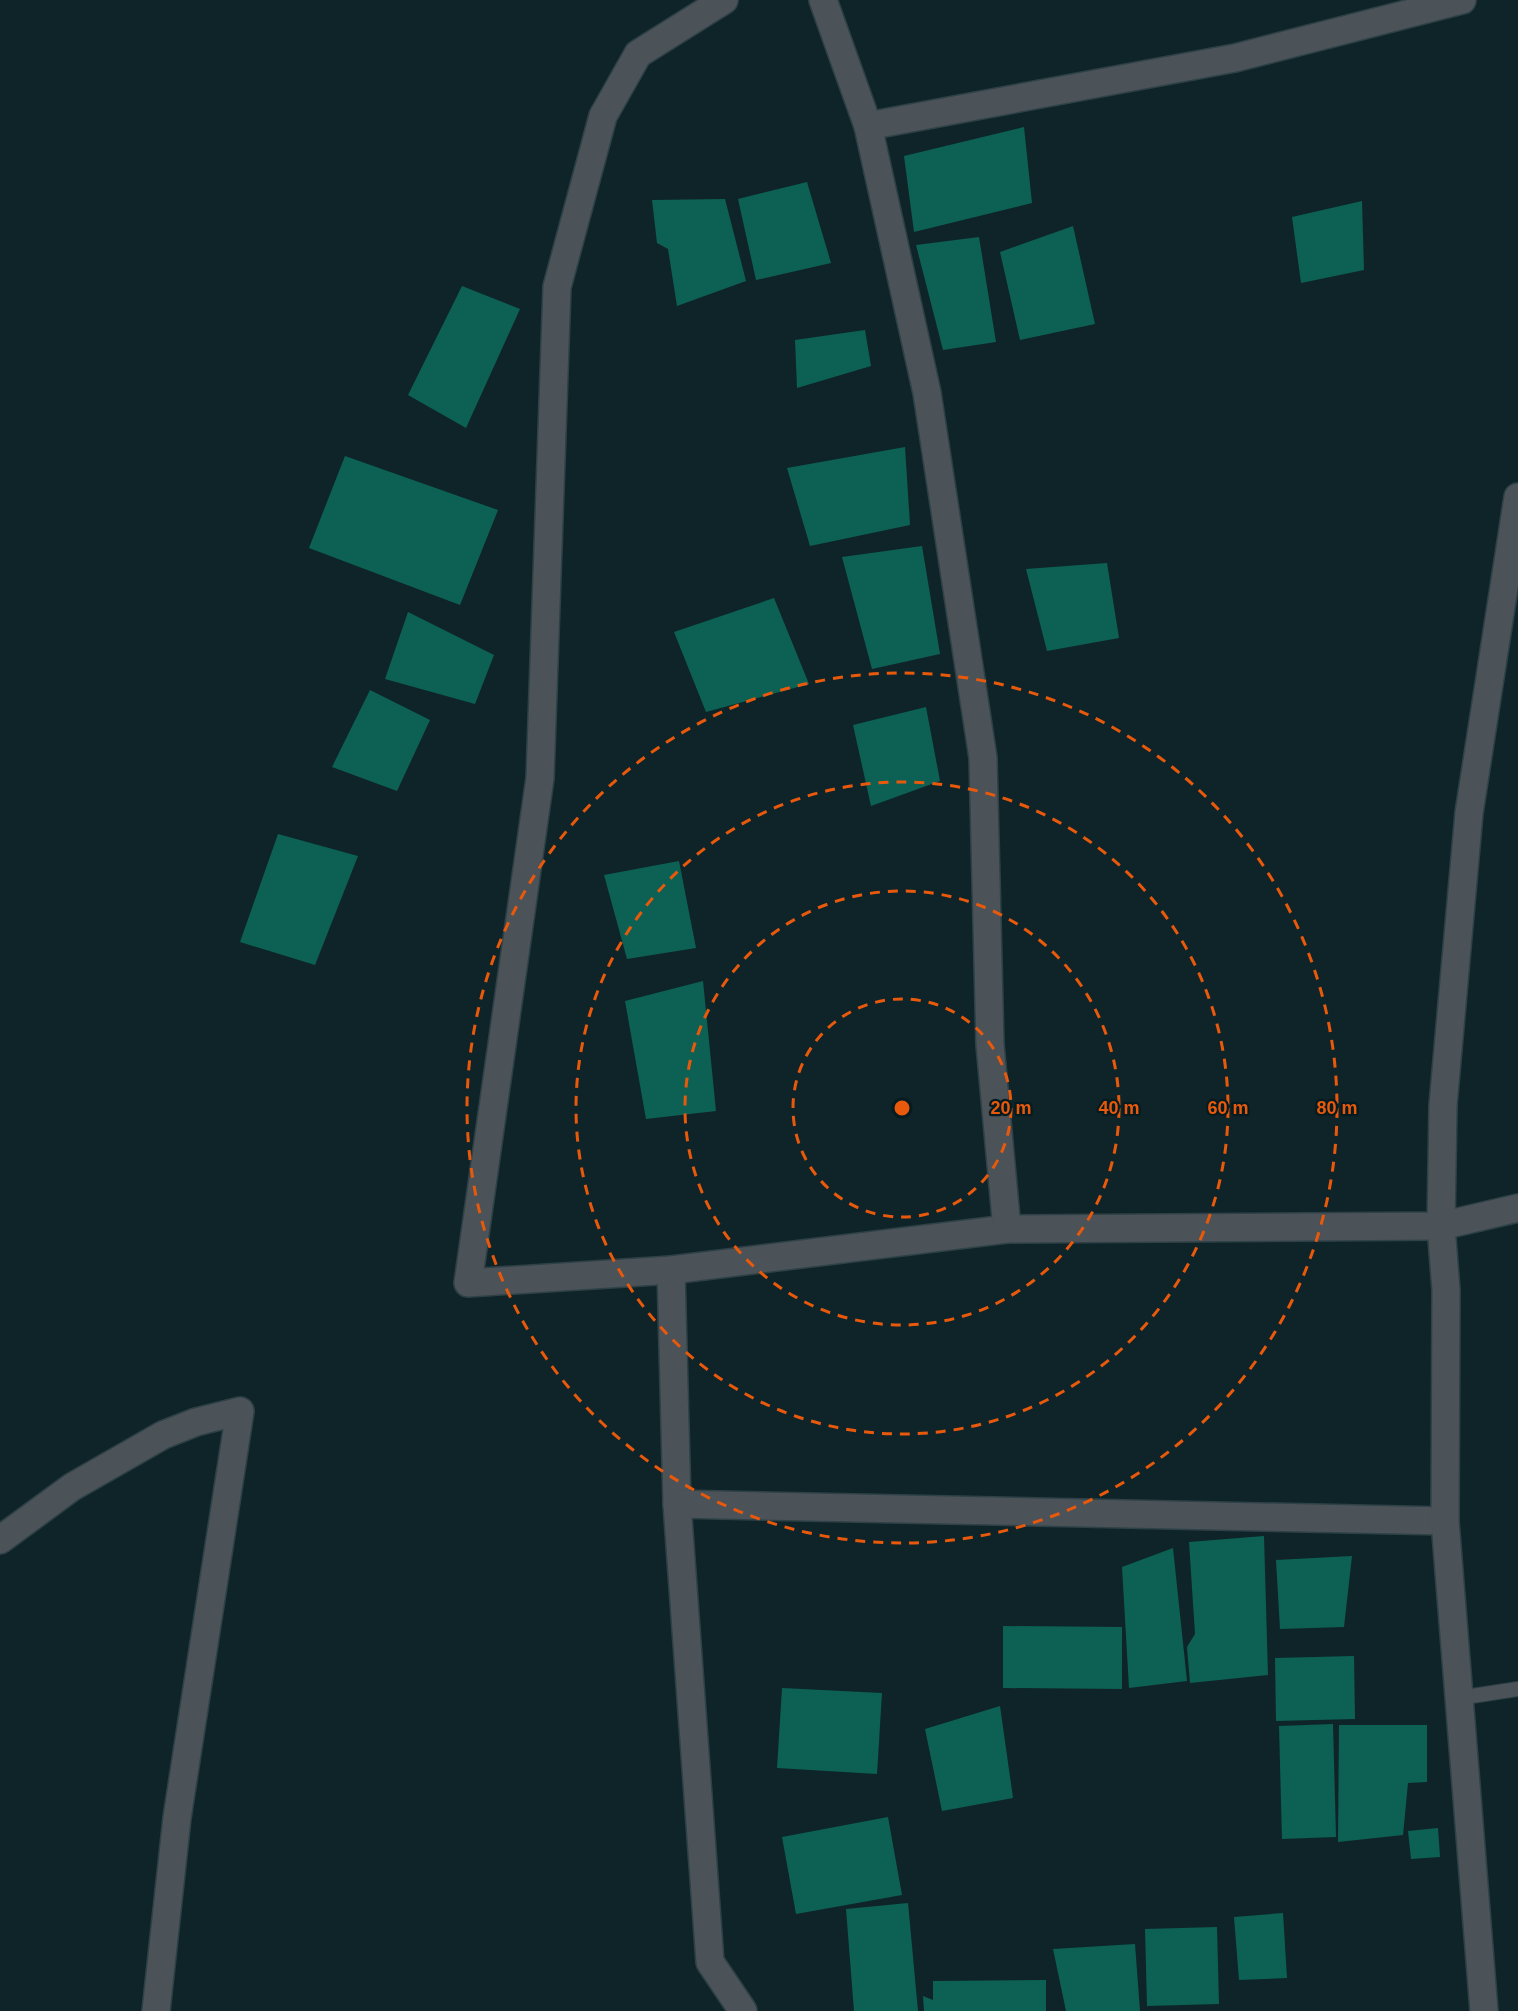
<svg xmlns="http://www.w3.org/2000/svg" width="1518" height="2011" font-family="Helvetica,sans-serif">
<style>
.building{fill:#0c6154}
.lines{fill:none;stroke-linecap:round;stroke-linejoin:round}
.lane-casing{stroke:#2d4146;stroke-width:16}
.street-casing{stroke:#2d4146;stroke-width:30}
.lane{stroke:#4b5258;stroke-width:14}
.street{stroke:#4b5258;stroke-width:27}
.ring{fill:none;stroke:#e8590c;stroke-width:3;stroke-dasharray:10 8}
.centre{fill:#e8590c;stroke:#051b1f;stroke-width:3}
.ring-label{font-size:18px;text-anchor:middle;font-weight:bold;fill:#e8590c;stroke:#051b1f;stroke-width:4.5;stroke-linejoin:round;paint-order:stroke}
</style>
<rect width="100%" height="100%" fill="#0f2429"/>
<!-- building -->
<g class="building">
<path d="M1024 127 1032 203 914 232 904 156Z"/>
<path d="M807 182 831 263 756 280 738 199Z"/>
<path d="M725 199 746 281 677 306 668 249 657 243 652 200Z"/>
<path d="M1362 201 1364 270 1301 283 1292 217Z"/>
<path d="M1073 226 1095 324 1020 340 1000 252Z"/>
<path d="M979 237 996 342 943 350 916 245Z"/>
<path d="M462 286 520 309 466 428 408 395Z"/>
<path d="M865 330 871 366 797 388 795 340Z"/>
<path d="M905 447 910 525 810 546 787 468Z"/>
<path d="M345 456 498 510 460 605 309 548Z"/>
<path d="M922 546 940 654 872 669 842 557Z"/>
<path d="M1107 563 1119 638 1047 651 1026 569Z"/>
<path d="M774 598 809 684 706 712 674 632Z"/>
<path d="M408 612 494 655 475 704 385 679Z"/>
<path d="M370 690 430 720 397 791 332 767Z"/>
<path d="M926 707 940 781 871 806 853 725Z"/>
<path d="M278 834 358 856 315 965 240 942Z"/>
<path d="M679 861 696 948 627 959 604 875Z"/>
<path d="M703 981 716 1111 646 1119 625 1001Z"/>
<path d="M1264 1536 1268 1675 1190 1683 1187 1647 1195 1634 1189 1542Z"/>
<path d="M1173 1548 1187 1681 1129 1688 1122 1567Z"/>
<path d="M1352 1556 1344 1627 1280 1629 1276 1560Z"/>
<path d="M1003 1626 1122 1627V1689L1003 1688Z"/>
<path d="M1354 1656 1355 1719 1276 1721 1275 1658Z"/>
<path d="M782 1688 882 1693 877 1774 777 1768Z"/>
<path d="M1000 1706 1013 1798 942 1811 925 1729Z"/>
<path d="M1333 1724 1336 1837 1282 1839 1279 1726Z"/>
<path d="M1339 1725H1427V1782L1408 1783 1403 1835 1338 1842Z"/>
<path d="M888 1817 902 1895 796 1914 782 1837Z"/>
<path d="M1438 1828 1440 1857 1411 1859 1408 1831Z"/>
<path d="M908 1903 918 2011H854L846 1909Z"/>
<path d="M1283 1913 1287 1978 1239 1980 1234 1917Z"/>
<path d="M1217 1927 1219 2004 1147 2006 1145 1929Z"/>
<path d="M1135 1944 1140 2011H1066L1053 1949Z"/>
<path d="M1046 1980V2011H924L923 1996 933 2000V1981Z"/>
</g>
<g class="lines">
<!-- lane casing -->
<g class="lane-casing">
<path id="lane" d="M1459 1698 1518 1689"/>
</g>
<!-- street casing -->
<g class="street-casing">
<g id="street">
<path d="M724 0 638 54 603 116 557 287 540 778 468 1283 671 1270 1007 1229 1441 1226 1518 1208"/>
<path d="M823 0 868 126 927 393 983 758 990 1045 1007 1229"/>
<path d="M868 126 1235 58 1462 0"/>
<path d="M671 1270 677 1504 710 1962 743 2011"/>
<path d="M677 1504 1445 1521"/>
<path d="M0 1540 72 1487 163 1435 196 1422 240 1411 177 1818 156 2011"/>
<path d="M1484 2011 1445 1521 1446 1290 1441 1226 1443 1105 1469 813 1518 497"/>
</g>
</g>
<!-- lane -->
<use href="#lane" class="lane"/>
<!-- street -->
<use href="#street" class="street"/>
</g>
<!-- distance rings -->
<g class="ring">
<circle cx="902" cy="1108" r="109"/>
<circle cx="902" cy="1108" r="217"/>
<circle cx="902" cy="1108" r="326"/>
<circle cx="902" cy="1108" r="435"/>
</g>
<circle cx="902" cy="1108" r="9" class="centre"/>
<g class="ring-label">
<text x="1011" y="1114">20 m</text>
<text x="1119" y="1114">40 m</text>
<text x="1228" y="1114">60 m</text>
<text x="1337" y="1114">80 m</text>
</g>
</svg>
